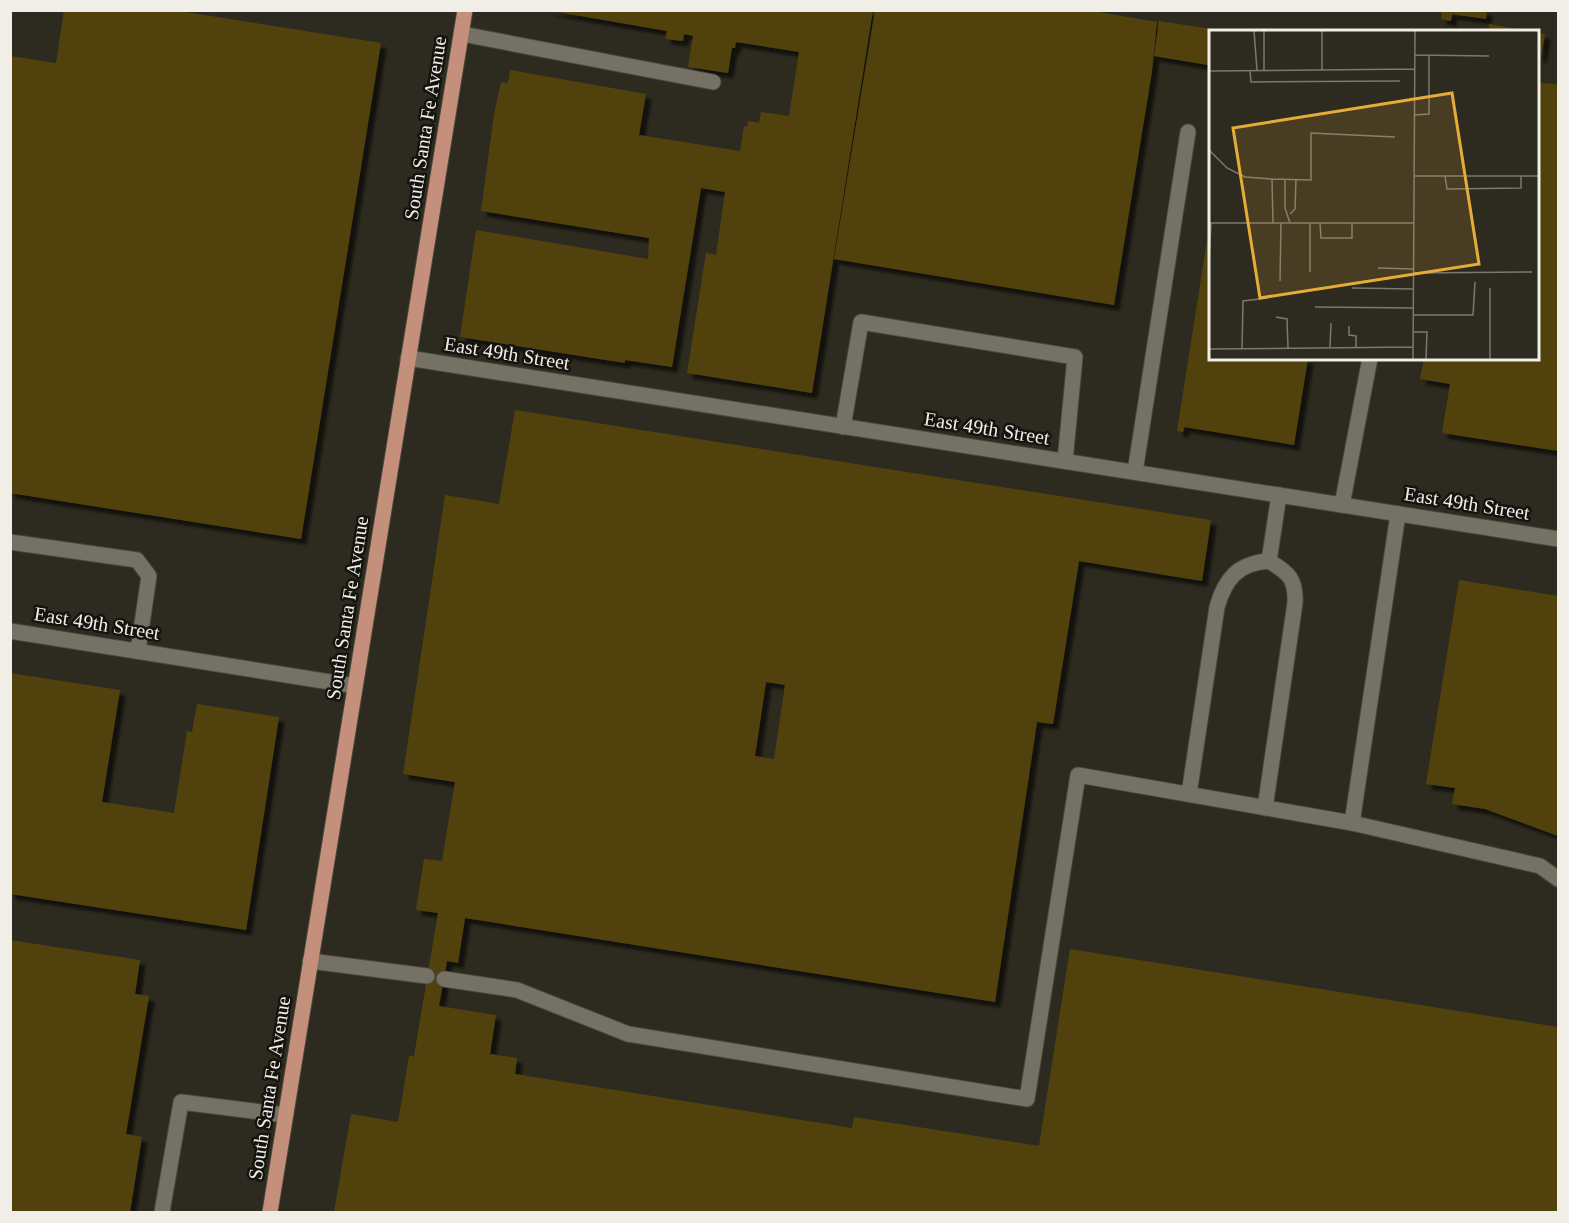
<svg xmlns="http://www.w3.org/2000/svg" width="1569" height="1223" font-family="Georgia,serif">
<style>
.building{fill:#51430e;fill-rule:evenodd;filter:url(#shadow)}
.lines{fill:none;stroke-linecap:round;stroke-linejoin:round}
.minor-casing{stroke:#4a483e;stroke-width:17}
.major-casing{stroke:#4a483e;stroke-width:17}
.minor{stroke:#757265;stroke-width:15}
.major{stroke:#c4907c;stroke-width:15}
.labels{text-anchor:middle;stroke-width:5;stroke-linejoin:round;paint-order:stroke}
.street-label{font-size:20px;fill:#f0eee7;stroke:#14130e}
.inset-road{fill:none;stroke:#7b786f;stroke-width:1.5}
.view{fill:#e6ac36;fill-opacity:0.15;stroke:#e6ac36;stroke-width:3}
.inset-edge{fill:none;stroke:#f0eee7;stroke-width:3}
</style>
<defs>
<filter id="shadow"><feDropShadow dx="5.5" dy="5.5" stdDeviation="1.5" flood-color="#0009"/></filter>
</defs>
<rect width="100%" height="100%" fill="#2d2a1f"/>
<!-- building -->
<g class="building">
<path d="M64 10H173L381 43 301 539 10 493V56L56 63Z"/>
<path d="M546 10H873L812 393 687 373 706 253 716 255 725 192 701 188 672 367 625 360V363L460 337 476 230 648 259 649 238 481 211 494 114 501 82 508 83 510 70 646 94 639 135 740 151 744 126 747 127 748 121 759 123 761 112 789 116 799 52 736 42 735 48H732L728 73 688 67 693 36 684 34 683 41 665 39 667 31Z"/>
<path d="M875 10H1087L1157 22 1152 71 1114 305 834 259Z"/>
<path d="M1436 10H1487L1486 19 1452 14 1451 21 1441 19 1442 13Z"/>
<path d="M1159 21 1217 30 1210 32 1208 65 1154 56Z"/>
<path d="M1489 24 1522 30V32H1488Z"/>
<path d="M1538 33 1545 34 1541 57H1538Z"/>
<path d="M1538 83 1558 84V451L1442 433 1450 384 1420 379 1424 358H1538Z"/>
<path d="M1209 228 1210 358H1308L1294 445 1184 427 1183 432 1177 431Z"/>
<path d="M515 410 1211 520 1202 581 1079 561 1053 724 1037 722 995 1002 465 918 458 963 447 961 439 1006 496 1015 490 1054 517 1058 515 1074 852 1128 854 1117 1039 1146 1070 949 1558 1027V1212H334L351 1114 398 1122 409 1056H414L438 913 416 910 424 859 442 861 455 782 403 774 445 495 499 504ZM766 682 785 685 774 759 755 756Z"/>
<path d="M1459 580 1558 596V836L1485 809 1452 804 1455 788 1426 784Z"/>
<path d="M10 673 120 690 102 802 174 813 187 731 192 732 197 704 279 717 246 930 10 894Z"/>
<path d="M10 940 140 960 135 994 149 996 126 1134 142 1137 130 1212H10Z"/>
</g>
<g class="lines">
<!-- minor casing -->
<g class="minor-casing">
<g id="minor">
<path d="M462 34 713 82"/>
<path d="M408 358 1558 539"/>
<path d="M843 427 861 322 1075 357 1065 461"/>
<path d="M1135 472 1188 132"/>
<path d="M1342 505 1370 358"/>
<path d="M10 542 137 560 149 576 138 651"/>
<path d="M10 631 355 686"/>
<path d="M1189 794 1217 607C1225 579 1238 563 1269 561"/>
<path d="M1265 808 1295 603C1296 579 1289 573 1269 561L1279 495"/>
<path d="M1352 823 1540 866 1558 879"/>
<path d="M310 961 427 976"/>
<path d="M444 979 517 990 628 1034 1027 1099 1078 775 1352 823 1398 514"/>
<path d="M162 1212 181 1102 285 1115"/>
</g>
</g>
<!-- major casing -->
<g class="major-casing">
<path id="major" d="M270 1212 465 10"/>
</g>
<!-- minor -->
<use href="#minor" class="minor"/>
<!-- major -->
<use href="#major" class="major"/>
</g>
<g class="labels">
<!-- street labels -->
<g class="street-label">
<text transform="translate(425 128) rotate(-81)" y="7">South Santa Fe Avenue</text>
<text transform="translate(507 353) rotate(9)" y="7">East 49th Street</text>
<text transform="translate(987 428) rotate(9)" y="7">East 49th Street</text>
<text transform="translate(1467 503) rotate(9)" y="7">East 49th Street</text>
<text transform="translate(347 608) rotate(-81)" y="7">South Santa Fe Avenue</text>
<text transform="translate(97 623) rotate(9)" y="7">East 49th Street</text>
<text transform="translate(269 1088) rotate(-81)" y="7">South Santa Fe Avenue</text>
</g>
</g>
<!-- overview -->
<g transform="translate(1209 30)">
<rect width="330" height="330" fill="#2d2a1f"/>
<path class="inset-road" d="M45 1 48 40M113 1V40M206 25 280 26M55 40V1M0 41 206 39M41 41 42 52 191 51M205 85 220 84V25M0 120 18 138 36 147 63 149M205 146H330M236 146 238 159 312 158V146M76 149V178L81 193M81 184 86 179 87 149M0 193H205M64 193 63 149 102 150V103L186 107M101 193V242M111 193 112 208H143V193M0 232 2 193M169 238 205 239M205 243 323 242M71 251 72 193M143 258 205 259M106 277 205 278M205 285H264L266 252M67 287 78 289 79 318M140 296V305L147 306V317M204 302H218L217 329M121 318 122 293M0 319 204 317M33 319 34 271 59 268M204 329 206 1M281 329V258"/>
<path class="view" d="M243 63 270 234 51 268 24 98Z"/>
<rect width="330" height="330" class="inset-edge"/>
</g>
<!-- border -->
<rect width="1569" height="1223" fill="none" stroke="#f0eee7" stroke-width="24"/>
</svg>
